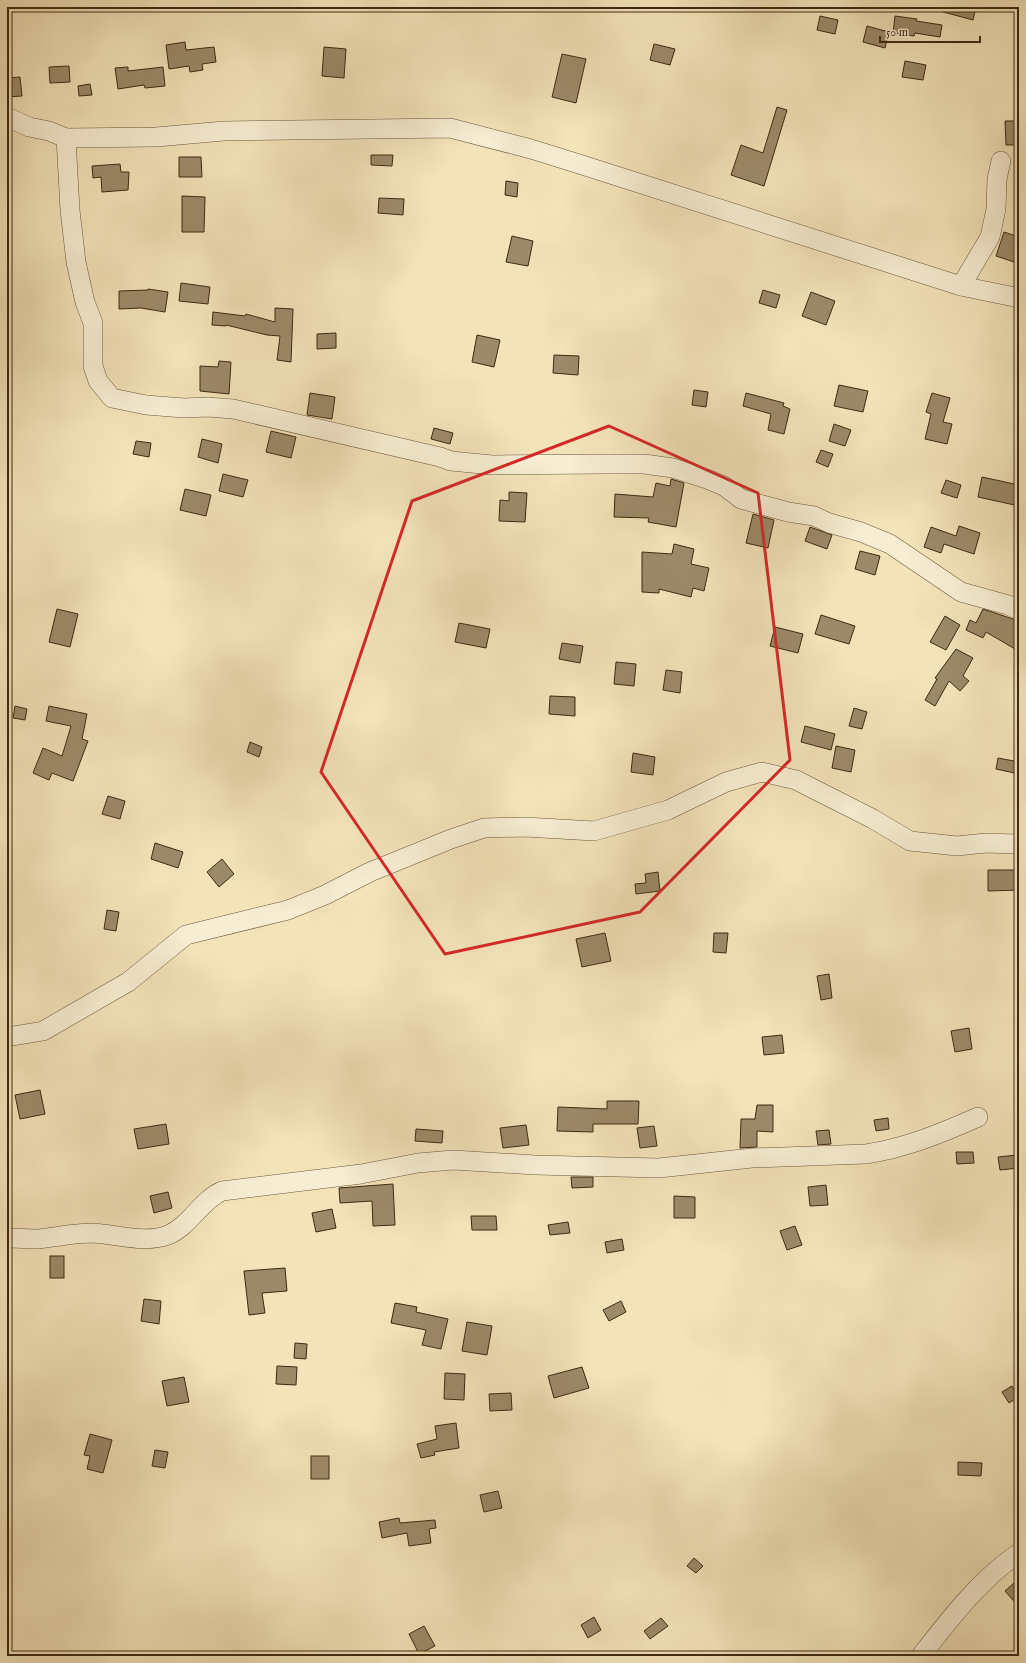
<svg xmlns="http://www.w3.org/2000/svg" width="1026" height="1663" font-family="'IM FELL English',serif">
<style>
.building{fill:#9c8a69;stroke:#3e2a12}
.lines{fill:none;stroke-linecap:round;stroke-linejoin:round}
.minor-casing{stroke:#6b583c;stroke-width:20}
.minor{stroke:#f7edd2;stroke-width:19}
.marked{fill:none;stroke:#d62828;stroke-width:3;stroke-linejoin:round}
</style>
<rect width="100%" height="100%" fill="#f3e3b9"/>
<filter id="stains"><feTurbulence type="fractalNoise" baseFrequency=".005" numOctaves="4"/><feColorMatrix values="0 0 0 0 .2 0 0 0 0 .09 0 0 0 0 .02 0 0 0 .5 -.17"/></filter>
<radialGradient id="worn" r=".72"><stop offset=".6" stop-color="#630" stop-opacity="0"/><stop offset="1" stop-color="#630" stop-opacity=".3"/></radialGradient>
<!-- building -->
<g class="building">
<path d="M936 7H976L973 20 936 10Z"/>
<path d="M820 16 838 20 835 34 817 30Z"/>
<path d="M895 16 917 19 916 21 942 25 940 37 915 33 914 36 893 33Z"/>
<path d="M867 26 889 32 885 48 863 42Z"/>
<path d="M185 42 186 50 214 47 216 62 202 64 203 70 190 72 189 66 169 69 166 45Z"/>
<path d="M654 44 675 49 670 65 650 60Z"/>
<path d="M324 47 346 49 344 78 322 76Z"/>
<path d="M562 54 586 59 576 103 552 97Z"/>
<path d="M905 61 926 65 923 80 902 77Z"/>
<path d="M69 66 70 82 50 83 49 67Z"/>
<path d="M128 67V71L163 67 165 86 145 88 144 85 118 89 115 68Z"/>
<path d="M20 77 22 96 7 97V78Z"/>
<path d="M90 84 92 95 79 96 78 86Z"/>
<path d="M777 107 787 110 764 186 731 175 741 145 763 153Z"/>
<path d="M1005 121H1019V145H1006Z"/>
<path d="M371 155H393L392 166 371 165Z"/>
<path d="M179 157H201L202 177H179Z"/>
<path d="M120 164 121 172H129L128 190 102 192 101 177 93 178 92 166Z"/>
<path d="M506 181 518 183 517 197 505 195Z"/>
<path d="M182 196 205 197 204 232H182Z"/>
<path d="M379 198 404 199 403 215 378 213Z"/>
<path d="M1004 232 1019 237V256L1017 263 996 256Z"/>
<path d="M512 236 533 241 528 266 506 262Z"/>
<path d="M181 283 210 287 208 304 179 301Z"/>
<path d="M148 289 168 292 165 312 141 308 119 309V291L148 290Z"/>
<path d="M763 290 780 295 776 308 759 303Z"/>
<path d="M811 292 835 301 826 325 802 316Z"/>
<path d="M275 308 293 309 291 362 277 360 280 336 267 335 226 325V326L212 325 213 312 245 316 246 314 275 322Z"/>
<path d="M336 333V348L317 349V334Z"/>
<path d="M477 335 500 340 494 367 472 362Z"/>
<path d="M554 355 579 356 578 375 553 373Z"/>
<path d="M219 361 231 362 229 394 200 391V366L218 367Z"/>
<path d="M839 385 868 391 863 412 834 406Z"/>
<path d="M694 390 708 392 706 407 692 405Z"/>
<path d="M310 393 335 397 332 419 307 415Z"/>
<path d="M746 393 784 403 783 406 790 409 784 434 768 430 771 414 743 406Z"/>
<path d="M932 393 950 398 943 422 952 424 947 444 925 439 931 414 926 412Z"/>
<path d="M834 424 851 430 845 446 829 441Z"/>
<path d="M434 428 453 433 450 444 431 439Z"/>
<path d="M271 431 296 437 291 458 266 452Z"/>
<path d="M202 439 222 444 218 463 198 457Z"/>
<path d="M136 441 151 443 149 457 133 454Z"/>
<path d="M821 450 833 454 828 467 816 462Z"/>
<path d="M223 474 248 480 243 497 219 491Z"/>
<path d="M982 477 1019 485V506L978 497Z"/>
<path d="M671 479 684 483 676 527 648 522 649 518 614 517 615 494 653 497 656 483 670 486Z"/>
<path d="M946 480 961 485 957 498 941 493Z"/>
<path d="M185 489 211 495 206 516 180 510Z"/>
<path d="M509 492 527 493 525 522 499 521 500 500 509 501Z"/>
<path d="M753 514 774 520 768 548 746 543Z"/>
<path d="M959 526 980 533 974 554 944 544 941 553 924 547 931 527 956 536Z"/>
<path d="M810 527 832 535 827 549 805 541Z"/>
<path d="M674 544 694 549 691 564 709 568 704 591 693 588 691 597 659 589V593L642 592V552L672 554Z"/>
<path d="M860 551 880 556 875 575 855 569Z"/>
<path d="M57 609 78 614 70 647 49 642Z"/>
<path d="M983 609 1019 621V642L1015 649 986 632 983 638 966 630 970 620 976 623Z"/>
<path d="M821 615 855 626 849 644 815 634Z"/>
<path d="M945 616 960 625 946 650 930 642Z"/>
<path d="M459 623 490 629 486 648 455 642Z"/>
<path d="M775 627 803 634 798 653 770 646Z"/>
<path d="M562 643 583 646 580 663 559 659Z"/>
<path d="M956 649 973 658 963 676 969 681 960 691 949 681 935 706 925 700 937 679 935 678Z"/>
<path d="M616 662 636 664 634 686 614 684Z"/>
<path d="M666 670 682 672 680 693 663 690Z"/>
<path d="M550 696 575 697V716L549 714Z"/>
<path d="M15 706 27 709 25 720 13 718Z"/>
<path d="M49 706 87 714 82 739 88 741 73 781 52 773 49 780 33 773 43 748 62 756 71 726 46 721Z"/>
<path d="M854 708 867 712 862 729 849 726Z"/>
<path d="M805 726 835 734 831 750 801 742Z"/>
<path d="M250 742 262 747 259 757 247 752Z"/>
<path d="M836 746 855 750 851 772 832 768Z"/>
<path d="M633 753 655 757 653 775 631 772Z"/>
<path d="M998 758 1019 762V774L996 769Z"/>
<path d="M108 796 125 801 120 819 102 814Z"/>
<path d="M155 843 183 852 178 868 151 859Z"/>
<path d="M222 859 234 874 219 887 207 872Z"/>
<path d="M988 870H1019V890L988 891Z"/>
<path d="M658 872 660 891 636 894 635 884 646 883 645 874Z"/>
<path d="M107 910 119 912 116 931 104 929Z"/>
<path d="M605 933 611 961 582 967 576 939Z"/>
<path d="M714 933H728L726 953 713 952Z"/>
<path d="M829 974 832 998 821 1000 817 976Z"/>
<path d="M969 1028 972 1049 955 1052 951 1031Z"/>
<path d="M782 1035 784 1053 764 1055 762 1037Z"/>
<path d="M40 1090 45 1114 20 1119 15 1095Z"/>
<path d="M607 1101H639L638 1124H593V1132L557 1131 558 1107 607 1109Z"/>
<path d="M757 1105H773V1132L757 1131V1147L740 1148 741 1119H755Z"/>
<path d="M888 1118 889 1129 876 1131 874 1120Z"/>
<path d="M166 1124 169 1144 138 1149 134 1129Z"/>
<path d="M526 1125 529 1145 503 1148 500 1128Z"/>
<path d="M654 1126 657 1146 640 1148 637 1128Z"/>
<path d="M416 1129 443 1131 442 1143 415 1141Z"/>
<path d="M829 1130 831 1144 818 1145 816 1131Z"/>
<path d="M956 1152H973L974 1163 957 1164Z"/>
<path d="M1017 1155 1019 1168 1000 1170 998 1157Z"/>
<path d="M571 1177H593V1187L572 1188Z"/>
<path d="M393 1184 395 1225 373 1226 372 1201 340 1203 339 1188Z"/>
<path d="M826 1185 828 1205 810 1206 808 1187Z"/>
<path d="M168 1192 172 1208 154 1213 150 1196Z"/>
<path d="M674 1196 695 1197V1218H674Z"/>
<path d="M332 1209 336 1228 316 1232 312 1213Z"/>
<path d="M471 1216H496L497 1230H472Z"/>
<path d="M568 1222 570 1233 550 1235 548 1225Z"/>
<path d="M795 1226 802 1245 787 1250 780 1231Z"/>
<path d="M622 1239 624 1250 607 1253 605 1242Z"/>
<rect x="50" y="1256" width="14" height="22"/>
<path d="M285 1268 287 1291 262 1293 265 1313 249 1315 244 1271Z"/>
<path d="M144 1299 161 1301 159 1324 141 1321Z"/>
<path d="M621 1301 626 1312 609 1321 603 1310Z"/>
<path d="M395 1303 417 1307 416 1312 448 1319 441 1349 422 1345 426 1330 391 1323Z"/>
<path d="M467 1322 492 1326 487 1355 462 1351Z"/>
<path d="M295 1343 307 1344 306 1359 294 1358Z"/>
<path d="M277 1366 297 1367 296 1385 276 1384Z"/>
<path d="M582 1367 589 1388 554 1398 548 1376Z"/>
<path d="M445 1373 465 1374 464 1400 444 1399Z"/>
<path d="M184 1377 189 1402 167 1406 162 1381Z"/>
<path d="M1012 1386 1018 1397 1009 1403 1002 1392Z"/>
<path d="M511 1393 512 1410 490 1411 489 1394Z"/>
<path d="M456 1423 459 1448 434 1452 435 1455 421 1458 417 1444 437 1439 435 1426Z"/>
<path d="M90 1434 112 1440 103 1473 87 1469 90 1456 84 1455Z"/>
<path d="M155 1450 168 1452 165 1468 152 1466Z"/>
<rect x="311" y="1456" width="18" height="23"/>
<path d="M958 1462 982 1463 981 1476 958 1475Z"/>
<path d="M498 1491 502 1508 484 1512 480 1495Z"/>
<path d="M399 1518 400 1523 435 1520 436 1528 429 1529 431 1543 409 1546 407 1533 382 1538 379 1522Z"/>
<path d="M694 1558 703 1566 696 1573 687 1566Z"/>
<path d="M1014 1583 1019 1588V1607L1005 1591Z"/>
<path d="M594 1617 601 1630 588 1638 581 1625Z"/>
<path d="M661 1618 668 1626 650 1639 644 1631Z"/>
<path d="M424 1626 435 1646 419 1654 409 1634Z"/>
</g>
<g class="lines">
<!-- minor casing -->
<g class="minor-casing">
<g id="minor">
<path d="M7 117 29 127 49 131 66 138 156 137 224 131 450 128 531 149 579 164 961 286 1019 298"/>
<path d="M66 138 70 210 76 262 85 302 93 323V366L98 381 112 398 146 405 184 408 208 407 233 409 440 457 451 461 492 465 607 464H644L673 468 707 479 724 486 741 499 788 512 814 516 829 523 861 532 890 544 961 592 1008 605 1019 610"/>
<path d="M961 286 990 237 996 209 997 179 1001 161"/>
<path d="M7 1037 43 1031 128 982 186 935 288 910 325 895 370 872 451 839 484 828 525 827 594 831 668 810 726 782 762 772 796 780 873 819 910 841 957 846 986 843 1015 844 1019 842"/>
<path d="M7 1238C17 1238 28 1239 38 1239 56 1237 74 1233 92 1233 117 1234 145 1244 168 1235 190 1226 201 1200 222 1191L361 1174 418 1163 453 1160 535 1165 659 1168 752 1158 866 1154C906 1148 942 1133 978 1117"/>
<path d="M921 1656C949 1620 981 1578 1019 1553"/>
</g>
</g>
<!-- minor -->
<use href="#minor" class="minor"/>
</g>
<!-- marked area -->
<path class="marked" d="M609 426 758 493 790 760 640 912 445 954 321 772 412 501Z"/>
<!-- margin -->
<rect width="1026" height="1663" fill="none" stroke="#f3e3b9" stroke-width="24"/>
<rect x="8" y="8" width="1010" height="1647" fill="none" stroke="#3e2a12" stroke-width="2"/>
<rect x="12" y="12" width="1002" height="1639" fill="none" stroke="#3e2a12"/>
<!-- scale -->
<path d="M880 36v6h100v-6" fill="none" stroke="#3e2a12" stroke-width="2"/>
<text x="886" y="36" font-size="12" fill="#3e2a12" stroke="#f7edd2" stroke-width="3" paint-order="stroke">50 m</text>
<rect width="100%" height="100%" filter="url(#stains)"/>
<rect width="100%" height="100%" fill="url(#worn)"/>
</svg>
